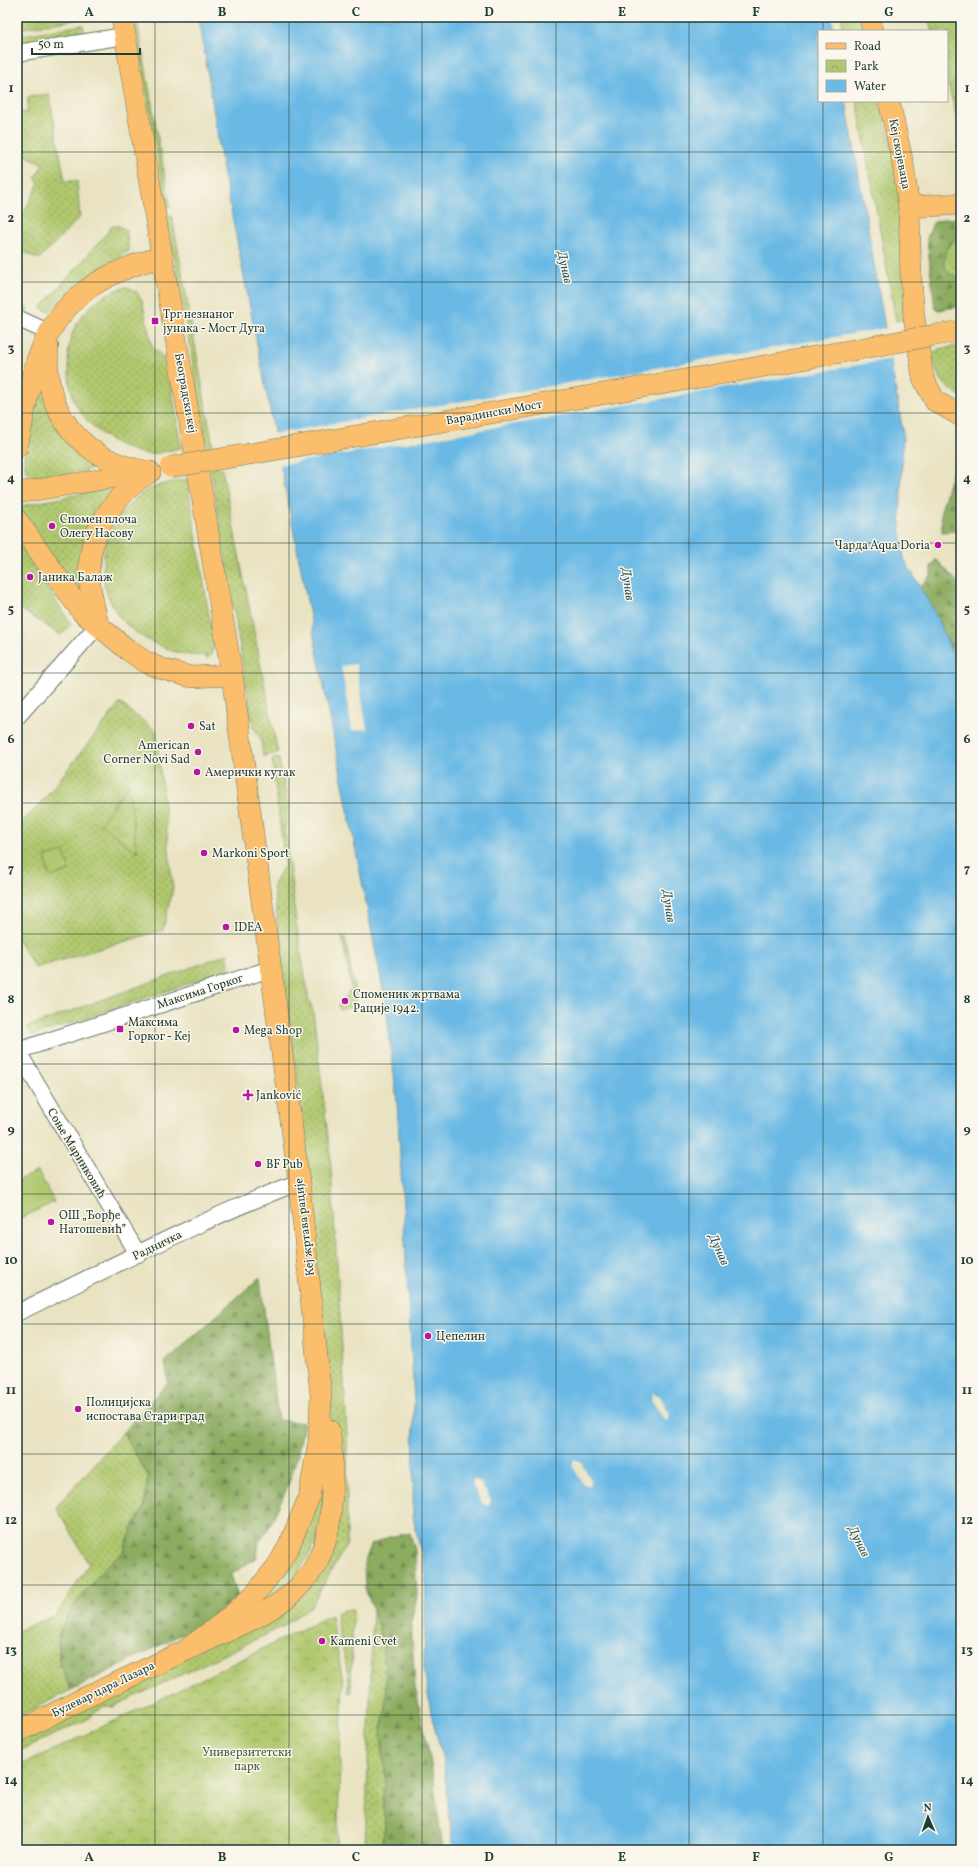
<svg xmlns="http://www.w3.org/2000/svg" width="978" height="1867" font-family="Vollkorn,serif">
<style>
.grass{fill:url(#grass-dots);stroke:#688251}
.forest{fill:url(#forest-firs);stroke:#56744a}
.park{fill:url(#park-crowns);stroke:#688251}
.pitch{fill:#b0c86e;stroke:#688251}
.water{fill:#6bb9e5;stroke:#457b8c;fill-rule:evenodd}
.pier{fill:#e9e3c2;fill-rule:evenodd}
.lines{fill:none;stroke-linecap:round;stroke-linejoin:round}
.minor-casing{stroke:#676;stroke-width:18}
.major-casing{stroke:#676;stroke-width:22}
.minor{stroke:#fff;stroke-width:16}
.major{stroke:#fabe6d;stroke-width:21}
.major-bridge-casing{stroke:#676;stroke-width:22;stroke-linecap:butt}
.major-bridge{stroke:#fabe6d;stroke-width:21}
.grid{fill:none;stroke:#1f3d34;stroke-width:1;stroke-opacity:0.55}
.poi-dot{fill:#b5179e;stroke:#fbf7ec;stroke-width:1.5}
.labels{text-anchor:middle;stroke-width:3;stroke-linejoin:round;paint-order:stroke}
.street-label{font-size:12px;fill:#1f3d34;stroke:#fbf7ec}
.poi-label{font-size:12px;fill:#1f3d34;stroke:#fbf7ec;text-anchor:start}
.park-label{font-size:12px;fill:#436042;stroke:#fbf7ec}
.water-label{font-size:13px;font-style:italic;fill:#325c60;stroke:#fbf7ec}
.neatline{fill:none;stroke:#1f3d34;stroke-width:1.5}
.grid-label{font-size:13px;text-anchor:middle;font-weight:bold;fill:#1f3d34}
</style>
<defs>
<pattern id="grass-dots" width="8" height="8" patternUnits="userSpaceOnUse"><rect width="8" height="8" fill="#b0c86e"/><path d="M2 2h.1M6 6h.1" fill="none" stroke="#8fa45b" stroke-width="1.8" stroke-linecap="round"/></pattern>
<pattern id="forest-firs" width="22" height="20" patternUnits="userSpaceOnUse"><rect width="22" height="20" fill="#8cac61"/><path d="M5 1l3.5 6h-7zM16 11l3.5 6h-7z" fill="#728d51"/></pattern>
<pattern id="park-crowns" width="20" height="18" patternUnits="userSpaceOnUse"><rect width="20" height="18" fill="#b0c86e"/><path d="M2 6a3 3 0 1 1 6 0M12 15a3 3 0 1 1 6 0" fill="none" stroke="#8fa45b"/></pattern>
</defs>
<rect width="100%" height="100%" fill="#fbf7ec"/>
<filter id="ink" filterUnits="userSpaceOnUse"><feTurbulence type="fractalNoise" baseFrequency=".025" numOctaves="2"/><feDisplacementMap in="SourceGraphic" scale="8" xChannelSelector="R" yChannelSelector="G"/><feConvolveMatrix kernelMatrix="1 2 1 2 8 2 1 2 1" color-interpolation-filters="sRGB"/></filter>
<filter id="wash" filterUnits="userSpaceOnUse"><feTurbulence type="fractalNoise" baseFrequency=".012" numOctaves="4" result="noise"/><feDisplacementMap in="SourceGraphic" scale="16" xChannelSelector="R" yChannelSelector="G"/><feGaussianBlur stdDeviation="0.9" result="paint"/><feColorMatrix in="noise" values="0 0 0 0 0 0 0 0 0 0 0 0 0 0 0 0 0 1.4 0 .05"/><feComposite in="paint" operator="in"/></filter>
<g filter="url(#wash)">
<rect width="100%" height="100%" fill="#e9e3c2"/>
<!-- grass -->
<g class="grass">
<path d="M17 17H92L17 29Z"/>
<path d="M841 17H858L862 31H844Z"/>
<path d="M928 17H961V130L947 82V31H932Z"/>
<path d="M83 25 85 36 17 48V36Z"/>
<path d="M135 25H138L170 206 166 207Z"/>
<path d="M49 94 65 181H77L80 217 39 259 17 249V227L39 183 35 178 43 164 17 151V113L27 112 28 97Z"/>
<path d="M857 101H879L898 164 911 319 896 321Z"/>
<path d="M172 216 217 469H222L278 753 263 756 261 739 253 727 200 404 167 217Z"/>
<path d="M961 218V306L939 310 935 308 927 239 933 223 944 219Z"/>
<path d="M111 226H120L126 230 129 251 84 280 49 312 41 308 108 232Z"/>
<path d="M127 287 136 291 142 300 152 346 163 357 170 375 181 448C171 450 158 454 148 454 137 453 126 448 116 443 98 433 86 422 76 404 71 395 69 381 69 371 68 363 68 355 69 347 73 318 99 292 127 287Z"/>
<path d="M17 302 28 308 22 318 17 315Z"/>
<path d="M961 346V396C942 386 935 373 931 353L938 352V349Z"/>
<path d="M39 392H41L101 467 40 479 26 471C20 445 32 417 39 392Z"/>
<path d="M187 479 214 646 211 654 207 659 205 655C188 657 174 652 158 645 138 636 119 622 110 601 92 562 110 513 146 491 159 484 173 482 187 479Z"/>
<path d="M110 488 115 490 89 608 20 512 21 506Z"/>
<path d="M19 544 71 624 61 635 17 607V545Z"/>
<path d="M120 703 156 731 173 888 163 930 35 968 17 938V827L41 803Z"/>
<path d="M279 758 288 805 285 830 296 922 309 1001 313 1011 330 1154 338 1280 347 1433V1544L311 1606 282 1627 113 1707C103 1706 96 1709 90 1718L17 1752V1731L117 1682 311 1574 334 1448 305 1147 273 885 285 864 272 759Z"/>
<path d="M342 937H345L356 997 353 1006 340 1010 338 1005 349 993 348 991H352Z"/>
<path d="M228 954 229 970 32 1036 27 1027Z"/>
<path d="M123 1432 148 1476 144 1509 135 1523 123 1552 103 1569 70 1685 71 1690 17 1717V1631L56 1615 89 1564 56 1507Z"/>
<path d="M323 1457 322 1525 309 1556 287 1588 234 1618 258 1595Z"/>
<path d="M373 1609 382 1640 386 1679V1708L381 1733 386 1780 383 1794 385 1828 380 1850H365Z"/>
<path d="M343 1610H353L351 1693 348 1692C350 1665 338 1640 336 1613Z"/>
</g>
<!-- forest -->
<g class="forest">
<path d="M961 218V236C949 242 937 261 949 273 952 275 957 277 961 278V306L939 310 935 308 927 239 933 223 944 219Z"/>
<path d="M956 459 961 462V531L942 532 941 511Z"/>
<path d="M936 559 961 586V684C951 649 938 618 919 587L931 575V566L934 564Z"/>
<path d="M260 1277 278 1420 304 1423 297 1458 289 1483 270 1526 259 1542 257 1557 231 1575 238 1597 202 1624 71 1690 59 1662 58 1636 69 1612 103 1569 123 1552 135 1523 144 1509 148 1476 123 1432 168 1382 165 1362Z"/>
<path d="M410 1533 415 1550 417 1597 411 1622 415 1686 431 1763 443 1850H380L385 1828 383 1794 386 1780 381 1733 386 1708V1679L382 1640 373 1609 365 1589 364 1564 371 1545 389 1537Z"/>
</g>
<!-- park -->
<g class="park">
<path d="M128 785 137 852 100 824Z"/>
<path d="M331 1615 343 1681 337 1850H17V1767L163 1698Z"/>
</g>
<!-- pitch -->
<g class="pitch">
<path d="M64 852 70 871 50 877 45 857Z"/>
<path d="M38 1171 54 1202 17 1220V1181Z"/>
</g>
<!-- water -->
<path class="water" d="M199 17H831L834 31H819V101H846L903 433 900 525 904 559 934 611 952 653 961 684V1850H453L444 1764 431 1713 424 1668 426 1576 413 1516 414 1400 397 1101 386 1005 222 164ZM656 1393 670 1417 665 1420 651 1396ZM577 1459 591 1483 586 1486 572 1462ZM477 1479 491 1503 486 1506 471 1482Z"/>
<!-- pier -->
<g class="pier">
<path d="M887 328 893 359 279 465 272 434Z"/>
<path d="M356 664 367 729 352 731 341 666Z"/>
<path d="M653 1393 659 1395 670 1414 668 1420 663 1418 651 1399ZM654 1395 657 1396 668 1415 667 1418 664 1417 653 1398Z"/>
<path d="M574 1459 580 1461 591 1480 589 1486 583 1484 572 1465ZM575 1461 578 1463 589 1481 588 1484 585 1483 574 1464Z"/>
<path d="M473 1479 479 1481 491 1500 489 1506 483 1504 472 1485ZM474 1481 478 1482 489 1501 488 1504 485 1503 474 1484Z"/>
</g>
</g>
<g filter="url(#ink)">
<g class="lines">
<!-- minor casing -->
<g class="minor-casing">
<g id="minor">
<path d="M17 53 124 36"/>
<path d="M17 318 50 333"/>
<path d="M17 717 98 625"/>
<path d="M17 1050 138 1254"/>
<path d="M17 1051 270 969"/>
<path d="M17 1313C110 1268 202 1219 299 1182"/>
</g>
</g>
<!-- major casing -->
<g class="major-casing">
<g id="major">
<path d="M122 17 232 675 299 1182 321 1396 319 1441 309 1497 289 1546 278 1565 255 1594 225 1621 190 1647"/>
<path d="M870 17 873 31"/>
<path d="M889 101 903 164 909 207 911 278 914 317 923 378 935 401 961 416"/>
<path d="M909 207 961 204"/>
<path d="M935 335 961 331"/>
<path d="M48 347C42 415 84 462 150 472"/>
<path d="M17 447C24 417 28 384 39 355 60 297 105 271 162 257"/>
<path d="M250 454 737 371"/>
<path d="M17 493 141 473"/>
<path d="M17 520 82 612 128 650 144 661 162 669 191 677 232 675"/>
<path d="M98 625C95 609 90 593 89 576 87 533 115 494 150 472"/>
<path d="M17 1732 84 1698 249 1621C311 1589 331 1558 332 1488 332 1469 333 1449 329 1430"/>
</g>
</g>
<!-- minor -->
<use href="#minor" class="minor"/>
<!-- major -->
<use href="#major" class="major"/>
<!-- major-bridge casing -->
<g class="major-bridge-casing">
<g id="major-bridge">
<path d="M737 371 935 335"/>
<path d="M171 467 250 454"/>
</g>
</g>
<!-- major-bridge -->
<use href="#major-bridge" class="major-bridge"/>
</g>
</g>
<!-- grid -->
<path class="grid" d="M155 17V1850M289 17V1850M422 17V1850M556 17V1850M689 17V1850M823 17V31M823 101V1850M17 152H961M17 282H961M17 413H961M17 543H961M17 673H961M17 803H961M17 934H961M17 1064H961M17 1194H961M17 1324H961M17 1454H961M17 1585H961M17 1715H961"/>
<!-- markers -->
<g class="poi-dot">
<rect x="151" y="317" width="8" height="8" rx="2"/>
<circle cx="52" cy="526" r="4"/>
<circle cx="938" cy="545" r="4"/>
<circle cx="30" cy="577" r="4"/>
<circle cx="191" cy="726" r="4"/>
<circle cx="198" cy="752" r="4"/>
<circle cx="197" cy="772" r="4"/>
<circle cx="204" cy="853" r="4"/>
<circle cx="226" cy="927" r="4"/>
<circle cx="345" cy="1001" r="4"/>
<rect x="116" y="1025" width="8" height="8" rx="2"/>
<circle cx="236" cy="1030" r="4"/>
<path d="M246 1089h4v4h4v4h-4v4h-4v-4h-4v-4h4z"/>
<circle cx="258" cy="1164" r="4"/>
<circle cx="51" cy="1222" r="4"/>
<circle cx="428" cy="1336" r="4"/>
<circle cx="78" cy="1409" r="4"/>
<circle cx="322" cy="1641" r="4"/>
</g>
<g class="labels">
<!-- street labels -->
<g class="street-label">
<text transform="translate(900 154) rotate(79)" y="4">Кеј скојеваца</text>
<text transform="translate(186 393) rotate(80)" y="4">Београдски кеј</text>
<text transform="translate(494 412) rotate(-10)" y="4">Варадински Мост</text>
<text transform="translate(200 991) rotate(-18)" y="4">Максима Горког</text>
<text transform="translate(77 1153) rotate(59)" y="4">Соње Маринковић</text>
<text transform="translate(304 1227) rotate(-97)" y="4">Кеј жртава рације</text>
<text transform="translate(157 1245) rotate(-26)" y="4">Радничка</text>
<text transform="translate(103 1689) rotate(-26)" y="4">Булевар цара Лазара</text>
</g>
<!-- poi labels -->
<g class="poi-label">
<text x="163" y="318">Трг незнаног<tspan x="163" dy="14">јунака - Мост Дуга</tspan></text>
<text x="60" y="523">Спомен плоча<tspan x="60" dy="14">Олегу Насову</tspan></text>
<text x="930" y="549" text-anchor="end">Чарда Aqua Doria</text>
<text x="38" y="581">Јаника Балаж</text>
<text x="199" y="730">Sat</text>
<text x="190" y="749" text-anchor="end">American<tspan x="190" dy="14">Corner Novi Sad</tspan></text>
<text x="205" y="776">Амерички кутак</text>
<text x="212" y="857">Markoni Sport</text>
<text x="234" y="931">IDEA</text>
<text x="353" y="998">Споменик жртвама<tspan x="353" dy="14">Рације 1942.</tspan></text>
<text x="128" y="1026">Максима<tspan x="128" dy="14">Горког - Кеј</tspan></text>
<text x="244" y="1034">Mega Shop</text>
<text x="256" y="1099">Janković</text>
<text x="266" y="1168">BF Pub</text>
<text x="59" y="1219">ОШ „Ђорђе<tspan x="59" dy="14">Натошевић”</tspan></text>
<text x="436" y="1340">Цепелин</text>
<text x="86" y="1406">Полицијска<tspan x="86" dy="14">испостава Стари град</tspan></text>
<text x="330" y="1645">Kameni Cvet</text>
</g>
<!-- park labels -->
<g class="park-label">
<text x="247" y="1756">Универзитетски<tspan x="247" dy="14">парк</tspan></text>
</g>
<!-- water labels -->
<g class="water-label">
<text transform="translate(566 267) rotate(78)" y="5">Дунав</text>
<text transform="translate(629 584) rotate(83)" y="5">Дунав</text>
<text transform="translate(670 906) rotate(83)" y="5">Дунав</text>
<text transform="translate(720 1249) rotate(66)" y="5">Дунав</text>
<text transform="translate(860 1541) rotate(64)" y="5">Дунав</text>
</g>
</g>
<!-- margin -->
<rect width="978" height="1867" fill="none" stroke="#fbf7ec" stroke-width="44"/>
<!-- legend -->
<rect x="818" y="30" width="130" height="72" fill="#fbf7ec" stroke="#a3ada2"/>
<rect x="826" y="43" width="20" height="6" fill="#fabe6d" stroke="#a3ada2"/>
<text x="854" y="50" font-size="12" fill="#1f3d34">Road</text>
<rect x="826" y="60" width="20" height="12" fill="url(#park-crowns)" stroke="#a3ada2"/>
<text x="854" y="70" font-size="12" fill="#1f3d34">Park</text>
<rect x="826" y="80" width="20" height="12" fill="#6bb9e5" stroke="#a3ada2"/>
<text x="854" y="90" font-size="12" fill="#1f3d34">Water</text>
<!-- north arrow -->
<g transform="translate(928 1817) rotate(358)" stroke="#fbf7ec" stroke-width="3" paint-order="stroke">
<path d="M0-3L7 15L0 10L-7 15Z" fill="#1f3d34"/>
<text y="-6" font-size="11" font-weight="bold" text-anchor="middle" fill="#1f3d34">N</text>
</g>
<!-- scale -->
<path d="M32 48v6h108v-6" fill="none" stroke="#1f3d34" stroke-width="2"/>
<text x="38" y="48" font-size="12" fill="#1f3d34" stroke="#fbf7ec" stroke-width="3" paint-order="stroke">50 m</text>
<rect x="22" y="22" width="934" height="1823" class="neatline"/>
<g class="grid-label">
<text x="89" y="16">A</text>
<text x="222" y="16">B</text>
<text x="356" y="16">C</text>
<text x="489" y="16">D</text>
<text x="622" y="16">E</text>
<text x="756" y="16">F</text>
<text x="889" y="16">G</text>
<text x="11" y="92">1</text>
<text x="967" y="92">1</text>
<text x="11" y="222">2</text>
<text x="967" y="222">2</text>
<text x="11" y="352">3</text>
<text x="967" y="352">3</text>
<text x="11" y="482">4</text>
<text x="967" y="482">4</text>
<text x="11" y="613">5</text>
<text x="967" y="613">5</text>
<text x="11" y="743">6</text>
<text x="967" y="743">6</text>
<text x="11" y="873">7</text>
<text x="967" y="873">7</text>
<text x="11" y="1003">8</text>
<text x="967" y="1003">8</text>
<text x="11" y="1133">9</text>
<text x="967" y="1133">9</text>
<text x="11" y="1264">10</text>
<text x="967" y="1264">10</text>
<text x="11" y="1394">11</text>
<text x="967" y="1394">11</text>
<text x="11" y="1524">12</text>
<text x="967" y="1524">12</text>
<text x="11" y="1654">13</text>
<text x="967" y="1654">13</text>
<text x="11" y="1784">14</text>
<text x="967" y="1784">14</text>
<text x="89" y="1861">A</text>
<text x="222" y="1861">B</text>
<text x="356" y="1861">C</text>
<text x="489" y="1861">D</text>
<text x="622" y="1861">E</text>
<text x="756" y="1861">F</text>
<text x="889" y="1861">G</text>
</g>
</svg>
